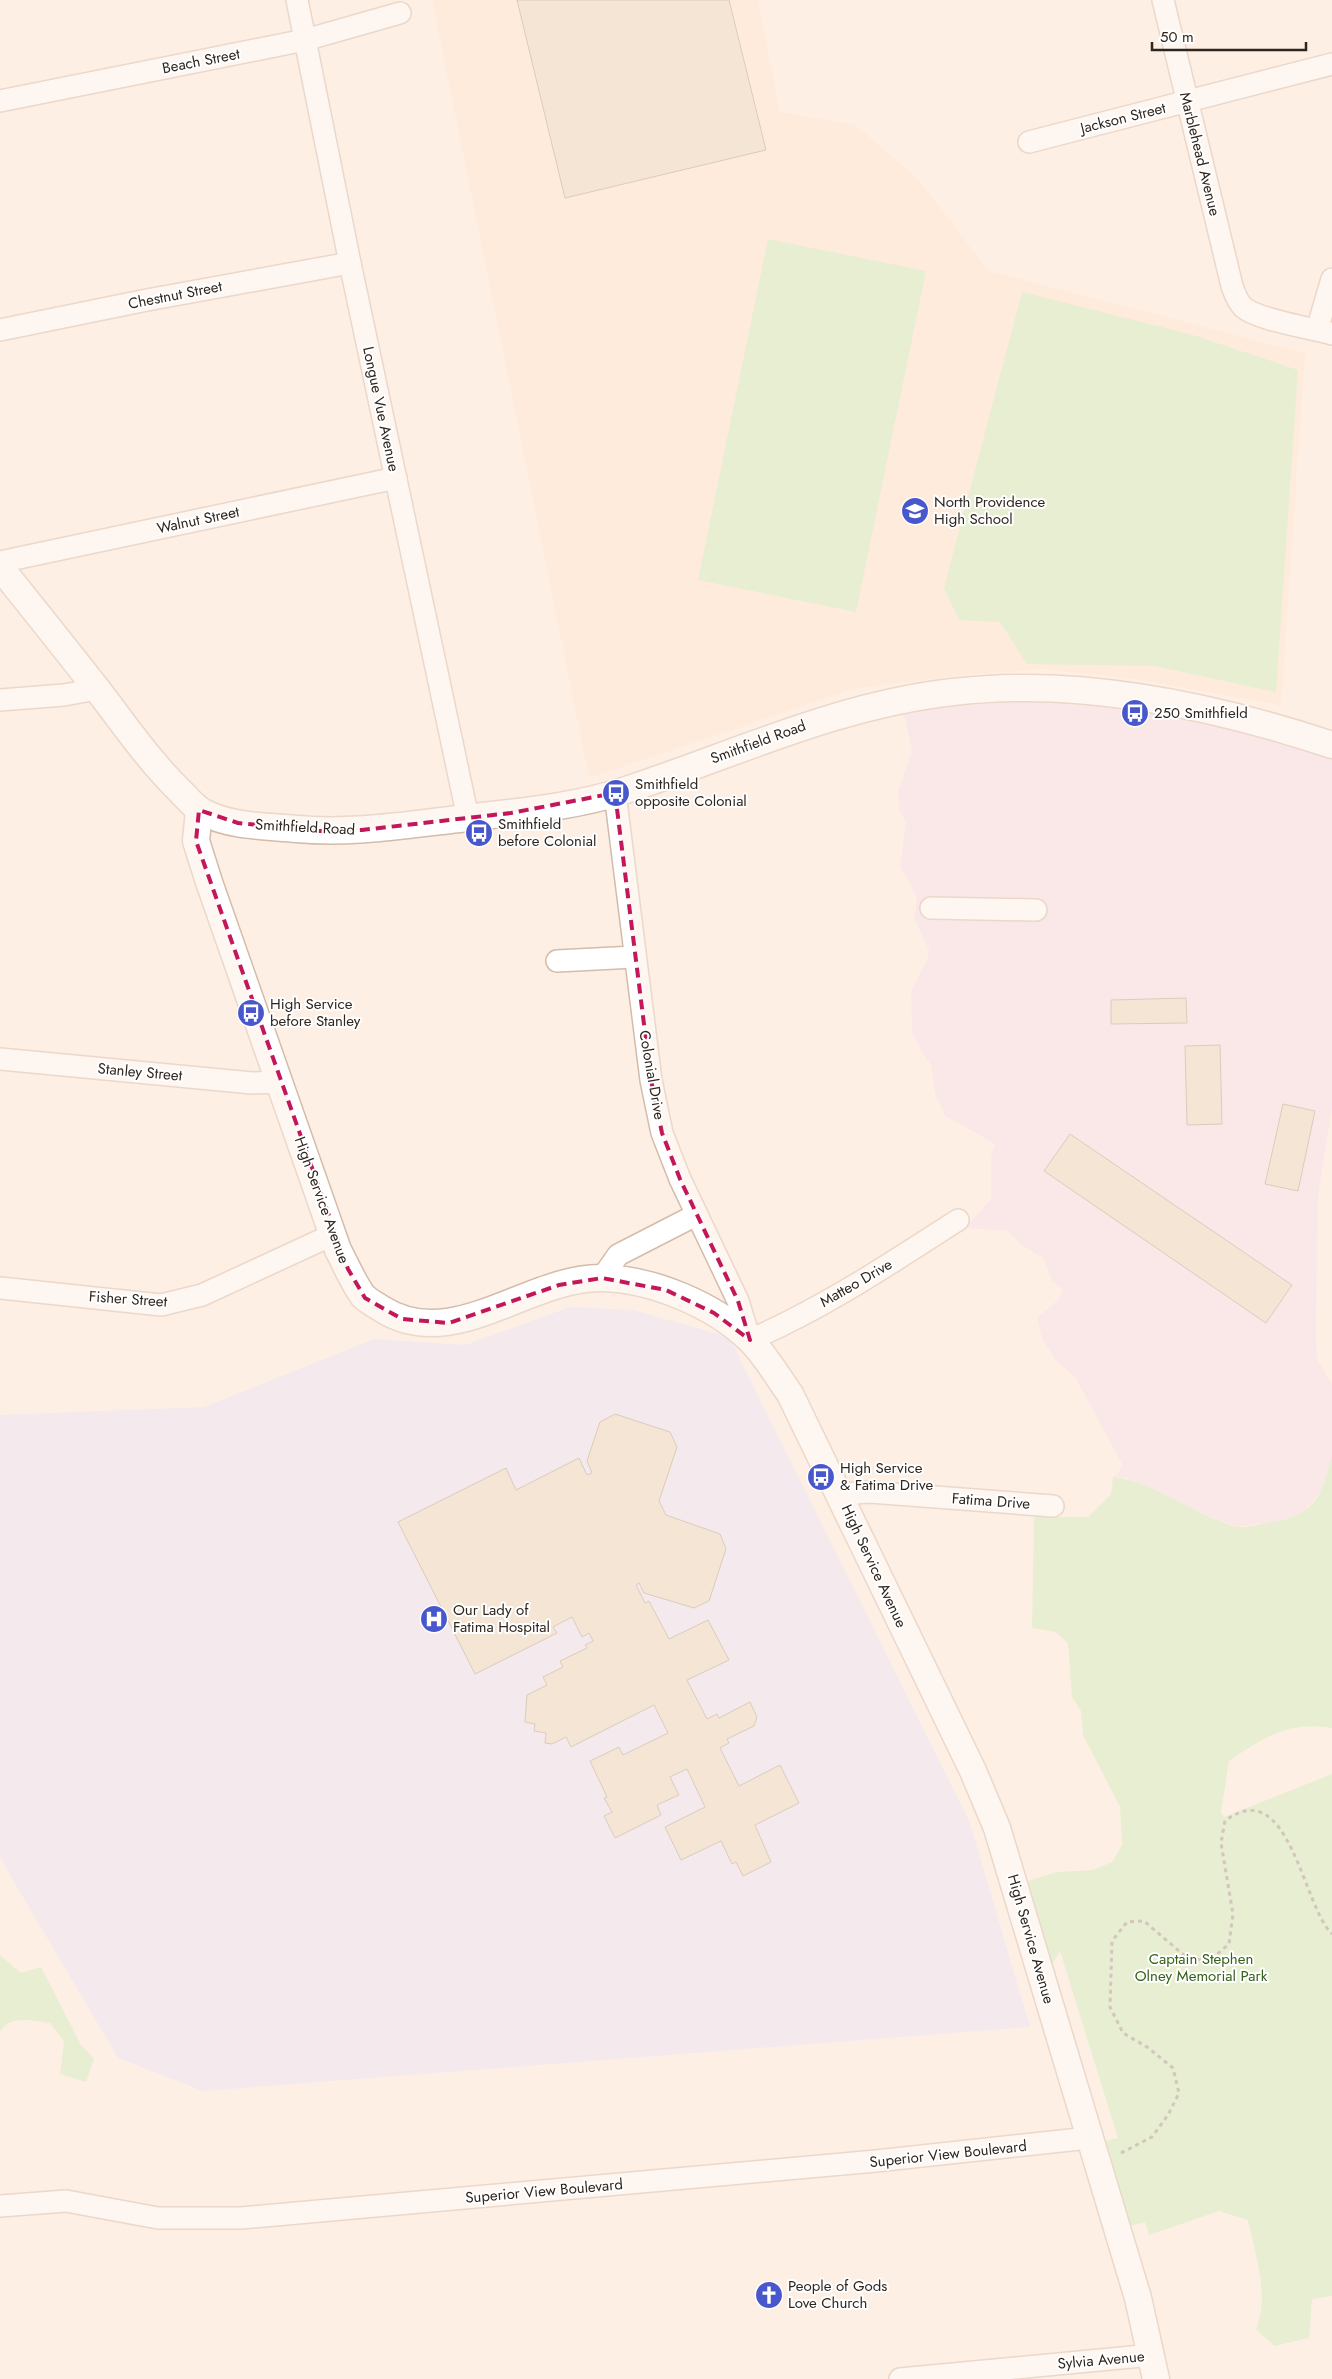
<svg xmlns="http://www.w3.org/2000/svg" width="1332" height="2379" font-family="Jost,sans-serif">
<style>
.commercial{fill:#f7e1ef}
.built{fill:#ffe6d3}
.medical{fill:#e8e5fb}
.green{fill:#cceebc}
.building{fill:#ebd9c2;stroke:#b1a08a}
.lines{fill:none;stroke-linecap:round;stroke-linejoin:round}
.minor-casing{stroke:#d4bcaa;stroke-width:24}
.major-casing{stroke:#d4bcaa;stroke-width:29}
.path{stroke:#a1958c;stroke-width:3;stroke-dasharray:4 4;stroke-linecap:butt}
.minor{stroke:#fff;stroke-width:21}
.major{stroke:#fff;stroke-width:26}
.marked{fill:none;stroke:#c2185b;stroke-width:4;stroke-dasharray:10 6;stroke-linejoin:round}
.labels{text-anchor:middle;stroke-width:4;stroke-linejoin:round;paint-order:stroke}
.street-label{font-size:15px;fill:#2e251e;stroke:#fff}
.poi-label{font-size:15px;fill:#2e251e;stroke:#fff;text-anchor:start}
.park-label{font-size:15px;fill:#36611a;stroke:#fff}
</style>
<rect width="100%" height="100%" fill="#feefe4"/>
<!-- commercial -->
<path class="commercial" d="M1076 695 1332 749V1108L1318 1196 1316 1334 1317 1359 1332 1384V1455L1323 1488 1302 1514 1286 1520 1238 1527 1192 1510 1154 1489 1125 1478 1113 1477 1118 1473 1122 1464 1075 1377 1057 1362 1042 1339 1037 1318 1058 1300 1063 1290 1052 1281 1043 1258 1020 1244 1008 1231 965 1228 991 1199V1158L995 1144 945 1116 935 1093 931 1065 922 1053 912 1032 911 991 927 960 929 950 914 919 917 897 900 867 906 822 899 810 898 792 912 751 902 706Z"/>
<!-- built -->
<path class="built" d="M432 0H758L780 112 855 125 918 179 989 271 1305 353 1281 705 1134 679 1045 669 973 674 856 688 589 778Z"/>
<!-- medical -->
<path class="medical" d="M570 1307 633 1310 729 1337 970 1823 1030 2027 203 2091 118 2058 0 1858V1415L204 1407 374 1339 465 1345Z"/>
<!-- green -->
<g class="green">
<path d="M768 239 926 271 856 612 698 580Z"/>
<path d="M1022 292 1193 335 1298 370 1276 692 1154 666 1027 664 1000 622 959 620 944 588Z"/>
<path d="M1332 1455V1728C1288 1721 1264 1737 1229 1761L1221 1812 1224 1817 1332 1774V2296L1312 2299 1309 2338 1274 2346 1256 2329C1270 2295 1255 2254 1248 2220L1219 2211 1149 2235 1145 2222 1118 2229 1090 2144 1118 2138 1060 1951 1042 1981 1016 1885 1056 1872 1093 1870 1112 1862 1122 1845 1120 1807 1083 1735 1081 1711 1072 1697 1068 1643 1056 1632 1032 1628 1034 1517H1088L1111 1494 1113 1477C1150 1481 1181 1506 1215 1519 1222 1521 1230 1526 1237 1527 1247 1528 1261 1524 1271 1522 1316 1516 1322 1494 1332 1455Z"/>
<path d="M0 1955 21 1973 41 1967 81 2045 94 2059 86 2082 60 2074 64 2041 50 2023C33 2021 10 2014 0 2032Z"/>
</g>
<!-- building -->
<g class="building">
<path d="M517 0H729L766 150 565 198Z"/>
<path d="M1186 998 1187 1023 1111 1024V1000Z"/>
<path d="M1220 1045 1222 1124 1187 1125 1185 1046Z"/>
<path d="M1283 1104 1315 1111 1298 1191 1265 1184Z"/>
<path d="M1070 1134 1292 1285 1266 1323 1044 1171Z"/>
<path d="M615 1414 670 1432 677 1447 659 1501 666 1515 720 1534 726 1549 709 1601 694 1608 644 1593 639 1583 636 1585 645 1603 649 1601 669 1639 708 1620 729 1660 687 1680 707 1719 717 1714 719 1718 750 1702 757 1717 754 1726 727 1739 729 1743 720 1748 739 1786 780 1765 799 1803 755 1825 771 1862 743 1876 736 1862 732 1864 721 1841 681 1860 665 1827 705 1807 687 1769 670 1777 679 1795 657 1805 661 1815 615 1838 604 1816 612 1812 604 1798 607 1797 590 1761 619 1747 623 1755 668 1733 654 1705 571 1747 566 1737 552 1744 545 1743 546 1733 534 1731 535 1724 525 1722 527 1695 547 1685 543 1677 563 1667 560 1661 587 1648 585 1645 593 1641 589 1633 582 1637 572 1617 553 1627 557 1633 475 1674 398 1522 506 1468 516 1490 579 1458 587 1475 592 1473 587 1461 600 1422Z"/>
</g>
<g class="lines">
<!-- minor casing -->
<g class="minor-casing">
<g id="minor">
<path d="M297 0 350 263 468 818"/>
<path d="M1163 0 1232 286C1235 294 1237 301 1243 307 1257 320 1312 328 1332 334"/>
<path d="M0 101 305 40 400 13"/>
<path d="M1029 142 1332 64"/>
<path d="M0 330 147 300 350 263"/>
<path d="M1317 330 1332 279"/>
<path d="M0 562 396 478"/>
<path d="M0 700 64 695 97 689"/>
<path d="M615 793 651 1080 662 1133 680 1179 738 1301 750 1340C824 1308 891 1263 958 1220"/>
<path d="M931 908 1036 910"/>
<path d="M557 961 634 957"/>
<path d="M0 1059 252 1083 279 1082"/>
<path d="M602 1278 618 1255 696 1215"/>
<path d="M0 1288 161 1305 202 1295 332 1235"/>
<path d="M840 1494 870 1492 1053 1506"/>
<path d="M0 2206 66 2201 158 2218H241L876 2161 1089 2138"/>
<path d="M900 2379 1152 2355"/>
</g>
</g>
<!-- major casing -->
<g class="major-casing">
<g id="major">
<path d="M0 567C32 607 65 648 97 689 124 724 149 761 181 792 188 799 194 807 203 812 231 827 266 826 297 829 352 834 405 825 459 819 512 812 569 808 620 792 731 756 836 705 953 692 1080 677 1212 705 1332 745"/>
<path d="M199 810 196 841 209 882 338 1250C346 1265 353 1282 363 1296 368 1301 376 1305 382 1309 453 1354 528 1277 602 1278 652 1279 714 1305 749 1339 765 1354 777 1376 790 1394L973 1771 997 1828 1138 2298 1156 2379"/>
</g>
</g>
<!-- path -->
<path class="path" d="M1121 2153 1152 2137 1168 2115 1179 2093 1173 2068 1147 2047 1123 2033 1110 2007 1112 1941 1127 1922 1144 1921 1185 1956 1208 1962 1229 1944 1233 1914 1221 1843 1225 1821C1289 1772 1303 1907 1332 1934"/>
<!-- minor -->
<use href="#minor" class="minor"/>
<!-- major -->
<use href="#major" class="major"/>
</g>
<!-- marked area -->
<path d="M0 0H1332V2379H0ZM615 793 651 1080 662 1133 680 1179 738 1301 750 1340 714 1313 666 1290 602 1278 559 1285 449 1323 402 1319 365 1298 348 1269 196 841 199 810 238 823 318 831 362 830 511 813Z" fill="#feefe4" fill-opacity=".55" fill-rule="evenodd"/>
<path class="marked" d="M615 793 651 1080 662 1133 680 1179 738 1301 750 1340 714 1313 666 1290 602 1278 559 1285 449 1323 402 1319 365 1298 348 1269 196 841 199 810 238 823 318 831 362 830 511 813Z"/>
<!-- icons -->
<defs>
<g id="school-disc" transform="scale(1.4375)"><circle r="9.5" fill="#4857cb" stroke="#fff"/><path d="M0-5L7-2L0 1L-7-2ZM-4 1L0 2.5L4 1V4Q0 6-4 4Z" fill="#fff"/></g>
<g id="bus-disc" transform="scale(1.4375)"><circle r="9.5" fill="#4857cb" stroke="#fff"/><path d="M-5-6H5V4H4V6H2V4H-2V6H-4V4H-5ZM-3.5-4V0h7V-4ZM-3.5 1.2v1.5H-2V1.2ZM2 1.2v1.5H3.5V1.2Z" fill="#fff"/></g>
<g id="hospital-disc" transform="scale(1.4375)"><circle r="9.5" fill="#4857cb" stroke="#fff"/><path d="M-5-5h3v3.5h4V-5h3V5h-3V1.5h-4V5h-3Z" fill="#fff"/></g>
<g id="church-disc" transform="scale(1.4375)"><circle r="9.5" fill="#4857cb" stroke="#fff"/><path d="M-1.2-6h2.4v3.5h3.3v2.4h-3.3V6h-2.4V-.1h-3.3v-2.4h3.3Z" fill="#fff"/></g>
</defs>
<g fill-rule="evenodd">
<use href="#school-disc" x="915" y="511"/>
<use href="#bus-disc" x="1135" y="713"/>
<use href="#bus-disc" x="616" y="793"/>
<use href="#bus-disc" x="479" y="833"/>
<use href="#bus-disc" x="251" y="1013"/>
<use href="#bus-disc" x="821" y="1477"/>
<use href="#hospital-disc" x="434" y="1619"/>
<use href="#church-disc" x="769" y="2295"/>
</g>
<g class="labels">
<!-- street labels -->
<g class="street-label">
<text transform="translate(201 61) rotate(-11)" y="5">Beach Street</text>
<text transform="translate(1123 118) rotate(-14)" y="5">Jackson Street</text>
<text transform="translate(1200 154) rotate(76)" y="5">Marblehead Avenue</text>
<text transform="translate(175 295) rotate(-11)" y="5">Chestnut Street</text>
<text transform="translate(381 409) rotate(78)" y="5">Longue Vue Avenue</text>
<text transform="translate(198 520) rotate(-12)" y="5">Walnut Street</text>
<text transform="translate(758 742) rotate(-20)" y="5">Smithfield Road</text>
<text transform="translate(305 827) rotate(3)" y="5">Smithfield Road</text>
<text transform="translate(140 1072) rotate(5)" y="5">Stanley Street</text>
<text transform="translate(652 1075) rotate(80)" y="5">Colonial Drive</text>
<text transform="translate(322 1200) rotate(70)" y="5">High Service Avenue</text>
<text transform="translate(856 1283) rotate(-30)" y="5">Matteo Drive</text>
<text transform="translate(128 1299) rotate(4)" y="5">Fisher Street</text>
<text transform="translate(991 1501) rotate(4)" y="5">Fatima Drive</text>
<text transform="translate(874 1566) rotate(65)" y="5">High Service Avenue</text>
<text transform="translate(1031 1939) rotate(74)" y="5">High Service Avenue</text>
<text transform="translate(948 2154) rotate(-6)" y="5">Superior View Boulevard</text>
<text transform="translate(544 2191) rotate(-5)" y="5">Superior View Boulevard</text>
<text transform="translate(1101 2360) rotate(-5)" y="5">Sylvia Avenue</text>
</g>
<!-- poi labels -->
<g class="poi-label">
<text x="934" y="507">North Providence<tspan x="934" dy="17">High School</tspan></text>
<text x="1154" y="718">250 Smithfield</text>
<text x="635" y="789">Smithfield<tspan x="635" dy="17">opposite Colonial</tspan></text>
<text x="498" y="829">Smithfield<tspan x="498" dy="17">before Colonial</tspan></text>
<text x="270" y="1009">High Service<tspan x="270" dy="17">before Stanley</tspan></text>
<text x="840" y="1473">High Service<tspan x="840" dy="17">&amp; Fatima Drive</tspan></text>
<text x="453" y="1615">Our Lady of<tspan x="453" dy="17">Fatima Hospital</tspan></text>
<text x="788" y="2291">People of Gods<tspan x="788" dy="17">Love Church</tspan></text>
</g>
<!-- park labels -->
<g class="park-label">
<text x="1201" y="1964">Captain Stephen<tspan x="1201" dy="17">Olney Memorial Park</tspan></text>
</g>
</g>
<!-- scale -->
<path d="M1152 42v8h154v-8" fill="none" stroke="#2e251e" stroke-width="2.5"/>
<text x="1160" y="42" font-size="15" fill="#2e251e" stroke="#ffffff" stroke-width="4" paint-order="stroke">50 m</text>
</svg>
